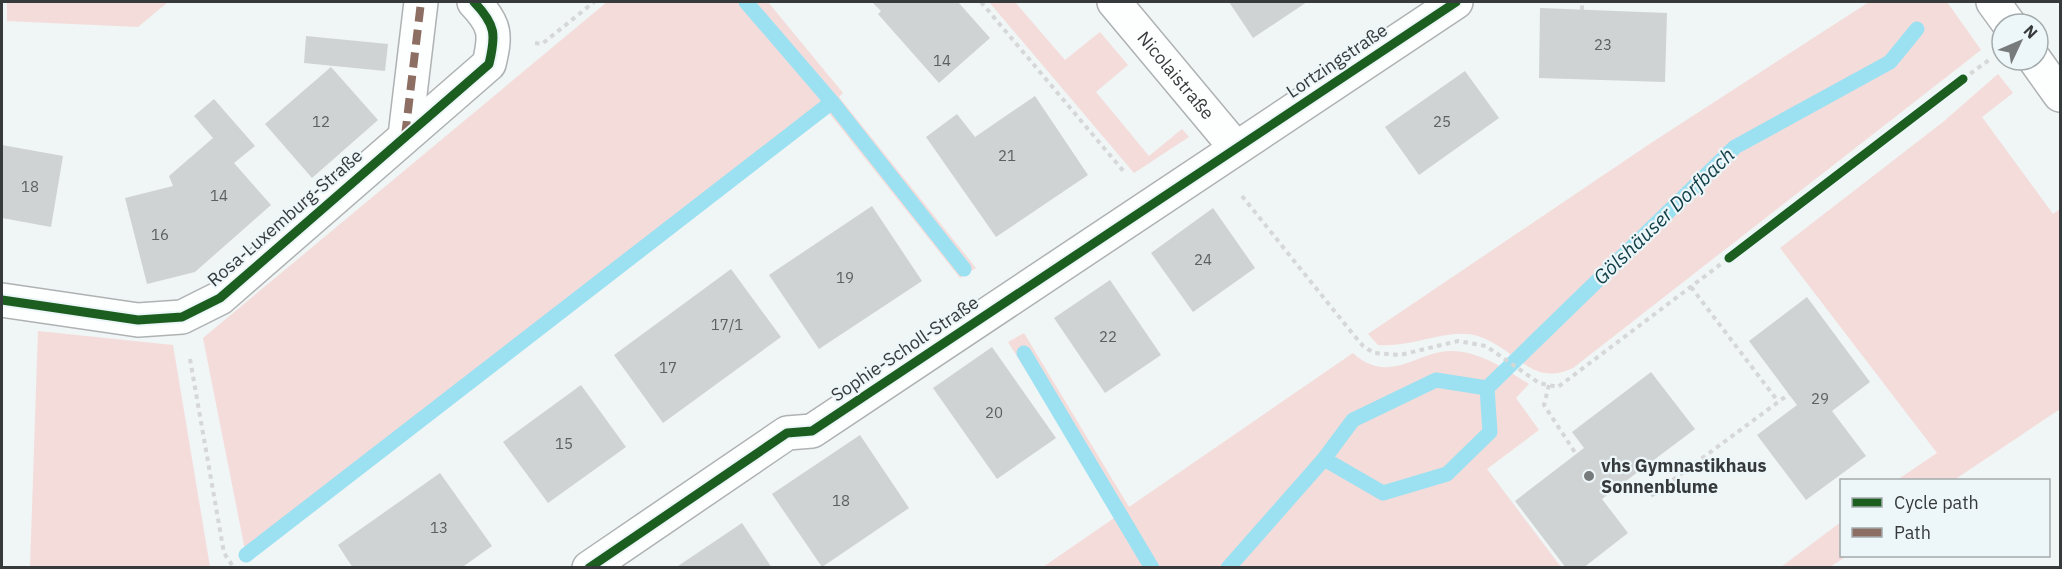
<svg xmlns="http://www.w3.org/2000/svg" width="2062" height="569" font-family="'IBM Plex Sans',sans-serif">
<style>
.green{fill:#f4dcda}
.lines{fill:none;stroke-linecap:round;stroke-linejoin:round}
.stream{stroke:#9be1f2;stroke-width:15}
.building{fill:#d0d3d4}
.street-casing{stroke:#afb2b3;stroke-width:36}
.path{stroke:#d6d7d7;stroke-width:4;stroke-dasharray:4.5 4.5;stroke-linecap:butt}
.street{stroke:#fdfefe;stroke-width:33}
.quiet{stroke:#8d6e63;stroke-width:8;stroke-dasharray:15 8;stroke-linecap:butt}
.cycleway-casing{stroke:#edf6f8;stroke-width:13}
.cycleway{stroke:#1b5e20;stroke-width:9}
.poi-dot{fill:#787b7c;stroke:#edf6f8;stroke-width:2}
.labels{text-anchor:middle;stroke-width:4.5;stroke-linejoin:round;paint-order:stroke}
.number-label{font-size:15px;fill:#5d6061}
.street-label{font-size:18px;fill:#373a3b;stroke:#edf6f8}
.poi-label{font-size:18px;font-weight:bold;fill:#373a3b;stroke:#edf6f8;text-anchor:start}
.water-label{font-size:20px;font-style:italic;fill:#103e47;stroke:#edf6f8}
</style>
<rect width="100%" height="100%" fill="#f0f5f5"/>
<!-- green -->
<g class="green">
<path d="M7 2H168L138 27 7 21Z"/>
<path d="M607 2H768L843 93 839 97 976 268 960 278 825 108 697 204 246 555 203 338Z"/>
<path d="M989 2H1015L1065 60 1100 32 1128 65 1096 92 1149 156 1182 129 1189 137 1134 173Z"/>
<path d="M1869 2H1947L1981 50 1573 368C1531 388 1516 348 1478 336 1449 327 1412 348 1378 345L1368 334 1651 143Z"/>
<path d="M1998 74 2013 93 1982 117 2053 214 2060 209V409L1954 480H1897L1937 453 1780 248 1943 122Z"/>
<path d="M38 331 173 345 210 567H30Z"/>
<path d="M1024 333 1129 507 1353 353C1390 387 1418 349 1454 351 1483 353 1505 369 1529 384L1516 398 1539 430 1487 469 1561 567H1043L1117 516 1008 342Z"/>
<path d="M1841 522 1842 556H1847L1830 567H1781Z"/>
</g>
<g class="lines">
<!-- stream -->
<g class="stream">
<path d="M746 2 832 102 964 269"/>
<path d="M1024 353 1152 568"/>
<path d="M1324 459 1383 493 1447 474 1490 432 1487 388"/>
<path d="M246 555 832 102"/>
<path d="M1228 568 1324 459 1353 420 1436 380 1487 388 1735 147 1890 62 1917 29"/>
</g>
</g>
<!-- building -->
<g class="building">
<path d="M872 2H958L990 38 939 83 878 14 881 11Z"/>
<path d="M1229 2H1307L1253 38Z"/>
<path d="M1540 8 1667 13 1665 82 1539 78Z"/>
<path d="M306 36 388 44 385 71 304 63Z"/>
<path d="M331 67 378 120 312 178 265 124Z"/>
<path d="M1465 71 1499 118 1419 175 1385 127Z"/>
<path d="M1035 96 1088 175 996 237 926 137 957 114 975 137Z"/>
<path d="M214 99 255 146 234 163 271 205 195 272 147 284 125 198 173 186 169 176 213 138 194 116Z"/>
<path d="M2 145 63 156 51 227 2 218Z"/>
<path d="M872 206 922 281 819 349 769 275Z"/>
<path d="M1213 208 1255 268 1193 312 1151 253Z"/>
<path d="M731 269 781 337 663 423 614 355Z"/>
<path d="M1110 280 1161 355 1105 393 1054 318Z"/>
<path d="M1807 297 1870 382 1832 411 1866 456 1806 500 1757 435 1797 405 1749 341Z"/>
<path d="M992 347 1056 438 997 479 933 388Z"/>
<path d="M1651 372 1695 429 1602 499 1628 533 1583 568H1566L1515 501 1584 448 1572 432Z"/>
<path d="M581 385 626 447 548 503 503 442Z"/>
<path d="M860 435 909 508 822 567 772 494Z"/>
<path d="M440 473 492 546 461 568H353L338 545Z"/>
<path d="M742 523 772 568H679L678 566Z"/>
</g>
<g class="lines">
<!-- street casing -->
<g class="street-casing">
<g id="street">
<path id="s1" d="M1114 2 1236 148"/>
<path d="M1993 2 2009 24"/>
<path d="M2035 60 2060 95"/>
<path d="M405 136 421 2"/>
<path d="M2 300 138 320 182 317 220 298 489 64C496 35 496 25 474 2"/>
<path d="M589 568 787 433 812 431 1456 2"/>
</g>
</g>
<!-- path -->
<g class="path">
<path d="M981 2 1125 173"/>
<path d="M1582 10V2"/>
<path d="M535 43 542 44 594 2"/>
<path d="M1963 79 1989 60"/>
<path d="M1242 196 1348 328 1363 346 1374 353 1400 355 1458 341 1486 346 1539 383 1558 387 1729 258"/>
<path d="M1691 287 1777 400"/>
<path d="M190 359 224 553 234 568"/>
<path d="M1549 385 1544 405 1576 454"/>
<path d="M1651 496 1789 394"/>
</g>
<!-- street -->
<use href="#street" class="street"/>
<!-- quiet -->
<path class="quiet" d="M405 136 421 2"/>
<!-- cycleway casing -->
<g class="cycleway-casing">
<g id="cycleway">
<path d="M1729 258 1963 79"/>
<path d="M2 300 138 320 182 317 220 298 489 64C496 35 496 25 474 2"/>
<path d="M589 568 787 433 812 431 1456 2"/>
</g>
</g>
<!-- cycleway -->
<use href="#cycleway" class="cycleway"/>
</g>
<!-- markers -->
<circle class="poi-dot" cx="1589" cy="476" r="6"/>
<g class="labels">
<!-- number labels -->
<g class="number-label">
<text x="1603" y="50">23</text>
<text x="942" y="66">14</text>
<text x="321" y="127">12</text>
<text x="1442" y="127">25</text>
<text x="1007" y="161">21</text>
<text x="30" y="192">18</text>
<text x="219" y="201">14</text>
<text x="160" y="240">16</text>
<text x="1203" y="265">24</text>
<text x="845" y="283">19</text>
<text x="727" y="330">17/1</text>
<text x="1108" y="342">22</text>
<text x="668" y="373">17</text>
<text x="1820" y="404">29</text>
<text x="994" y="418">20</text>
<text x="564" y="449">15</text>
<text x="841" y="506">18</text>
<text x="439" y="533">13</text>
</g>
<!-- street labels -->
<g class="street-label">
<text transform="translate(1337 61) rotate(-34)" y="6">Lortzingstraße</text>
<text dy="6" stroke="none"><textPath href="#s1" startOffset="96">Nicolaistraße</textPath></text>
<text transform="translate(285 218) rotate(-41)" y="6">Rosa-Luxemburg-Straße</text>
<text transform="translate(905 349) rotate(-34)" y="6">Sophie-Scholl-Straße</text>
</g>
<!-- poi labels -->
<g class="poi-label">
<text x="1601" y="472">vhs Gymnastikhaus<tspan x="1601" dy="21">Sonnenblume</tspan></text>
</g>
<!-- water labels -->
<g class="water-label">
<text transform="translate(1664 216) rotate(-44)" y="7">Gölshäuser Dorfbach</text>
</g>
</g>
<!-- border -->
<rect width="2062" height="569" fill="none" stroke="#373a3b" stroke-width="6"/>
<!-- legend -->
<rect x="1840" y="479" width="210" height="78" fill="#edf6f8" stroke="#a4abac" stroke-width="1.5"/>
<rect x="1852" y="498" width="30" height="9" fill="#1b5e20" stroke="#a4abac" stroke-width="1.5"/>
<text x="1894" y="509" font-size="18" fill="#373a3b">Cycle path</text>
<rect x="1852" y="528" width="30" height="9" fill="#8d6e63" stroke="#a4abac" stroke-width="1.5"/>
<text x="1894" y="539" font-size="18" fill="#373a3b">Path</text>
<!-- north arrow -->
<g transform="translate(2020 42) rotate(46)"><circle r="28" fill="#edf6f8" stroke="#a4abac" stroke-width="1.5"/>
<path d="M0-4.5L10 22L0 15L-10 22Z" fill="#787b7c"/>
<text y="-9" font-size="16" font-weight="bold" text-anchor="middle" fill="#373a3b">N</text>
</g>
</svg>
